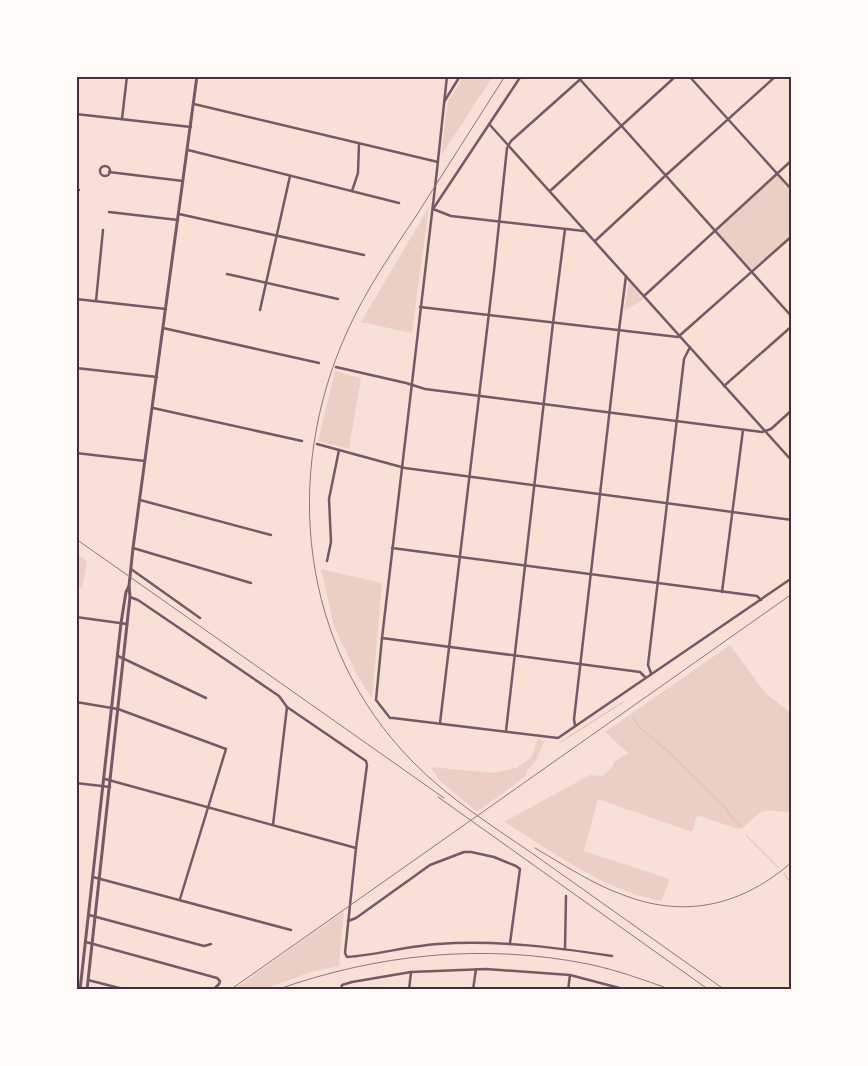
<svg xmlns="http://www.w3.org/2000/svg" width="868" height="1066" font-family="Barlow,sans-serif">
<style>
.green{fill:#ebcfc5}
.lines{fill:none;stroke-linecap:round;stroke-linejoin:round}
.stream{stroke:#dcb8b0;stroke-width:1}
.minor{stroke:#755966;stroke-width:2.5}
.tertiary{stroke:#755966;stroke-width:3}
.rail{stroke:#8f747c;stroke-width:1}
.neatline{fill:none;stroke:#4a2c40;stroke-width:2}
</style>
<rect width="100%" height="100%" fill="#f7e1d7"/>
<!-- green -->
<g class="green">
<path d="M464 76H493L441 156 448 101Z"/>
<path d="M777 173 792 190V236L751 272 715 230Z"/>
<path d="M429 207 412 333 361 322Z"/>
<path d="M629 281 644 299 624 311Z"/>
<path d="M335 371 361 378 349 449 318 441Z"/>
<path d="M76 553 87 561 82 588 76 587Z"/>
<path d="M321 569 382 583 372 699 357 675 334 626Z"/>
<path d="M730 645 766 694 789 711 792 707V813C781 812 766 807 757 815 750 821 747 826 738 829L697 815 692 832 598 799 584 851 670 879 661 901C603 890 554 852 504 822L590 775 603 776 613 766 614 762 628 753 605 732Z"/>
<path d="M538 738 544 742 536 760 527 771 525 777 477 812 439 780 431 767 492 773 516 768 531 758Z"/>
<path d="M344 911 339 966 311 972 262 990H233Z"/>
</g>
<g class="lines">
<!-- stream -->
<g class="stream">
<path d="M633 717 640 728 670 753 725 807 732 818 742 828"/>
<path d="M561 742 623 702"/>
<path d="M746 835 779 868"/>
<path d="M784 873 792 885"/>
</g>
<!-- minor -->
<g class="minor">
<path d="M447 76 436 179 382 638 376 700 390 718H393L558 738 792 578"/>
<path d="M521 76 433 209 451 216 584 231"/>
<path d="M577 76 792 317"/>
<path d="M689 76 792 190"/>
<path d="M444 102 460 76"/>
<path d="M194 104 438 162"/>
<path d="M76 114 191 127"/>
<path d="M122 119 127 76"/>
<path d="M490 125 792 461"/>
<path d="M188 150 399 203"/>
<circle cx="105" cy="171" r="5"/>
<path d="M109 172 183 181"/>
<path d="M76 190H79"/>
<path d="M352 191 358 173 359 144"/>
<path d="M550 191 676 76"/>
<path d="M109 212 178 220"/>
<path d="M179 214 364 255"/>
<path d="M595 241 665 176 776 76"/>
<path d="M227 274 338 299"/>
<path d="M644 296 792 160"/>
<path d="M76 299 166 309"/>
<path d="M96 301 103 230"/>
<path d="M420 307 678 337 792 236"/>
<path d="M260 310 290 176"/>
<path d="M163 328 319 363"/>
<path d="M336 367 406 383 425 389 762 432 771 429 792 410"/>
<path d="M76 368 157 377"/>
<path d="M724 386 792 326"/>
<path d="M153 408 302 441"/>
<path d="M317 444 405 468 792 520"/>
<path d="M76 453 145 461"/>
<path d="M140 500 271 535"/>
<path d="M133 548 251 583"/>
<path d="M392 548 757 596 761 600"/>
<path d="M327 561 331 542 329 499 339 450"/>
<path d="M792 564V574"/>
<path d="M131 569 200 618"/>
<path d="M722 592 743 430"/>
<path d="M130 597 138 600 279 696 287 707 366 761 367 765 356 848 345 953 347 957C377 955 407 946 438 944 496 940 554 947 612 956"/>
<path d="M76 617 127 624"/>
<path d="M382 638 640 672 645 677"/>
<path d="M118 656 206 698"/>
<path d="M651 673 648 665 684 359 690 347"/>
<path d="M76 702 118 709 226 749 180 899"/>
<path d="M440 723 494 271 507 148 511 141 584 76"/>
<path d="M575 726 574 719 619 330 626 276"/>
<path d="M506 731 553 323 565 229"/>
<path d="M105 779 356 848"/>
<path d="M76 783 110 787"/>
<path d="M273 825 287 707"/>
<path d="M93 877 291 930"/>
<path d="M89 915 204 946 211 944"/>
<path d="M348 921 356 918 430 865 464 852H471L494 857 516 866 520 869 510 943"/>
<path d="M86 942 217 978 220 981 219 984 213 990"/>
<path d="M565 949 566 896"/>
<path d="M88 980 127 990"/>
<path d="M341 990 342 985 352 982 411 972 486 969 570 975 627 990"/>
<path d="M409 990 411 972"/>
<path d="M473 990 476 969"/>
<path d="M568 990 570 975"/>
</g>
<!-- tertiary -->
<g class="tertiary">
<path d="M80 990 121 623 126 592 129 586"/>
<path d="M87 990 130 597 129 586 133 548 197 76"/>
</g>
<!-- rail -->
<g class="rail">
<path d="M505 76C476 122 447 167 418 213 393 251 366 289 347 332 282 475 300 647 412 761 449 799 494 827 536 856 599 901 662 945 725 990"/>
<path d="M76 539 444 798"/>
<path d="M438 797 709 990"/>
<path d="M535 848C564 865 594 885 626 896 688 919 744 904 792 862"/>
<path d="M230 990 792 594"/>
<path d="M276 990C377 954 483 943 588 964 617 970 644 980 672 990"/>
</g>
</g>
<!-- border -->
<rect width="868" height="1066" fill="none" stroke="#fffaf5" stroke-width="155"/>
<rect x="78" y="78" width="712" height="910" class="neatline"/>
</svg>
